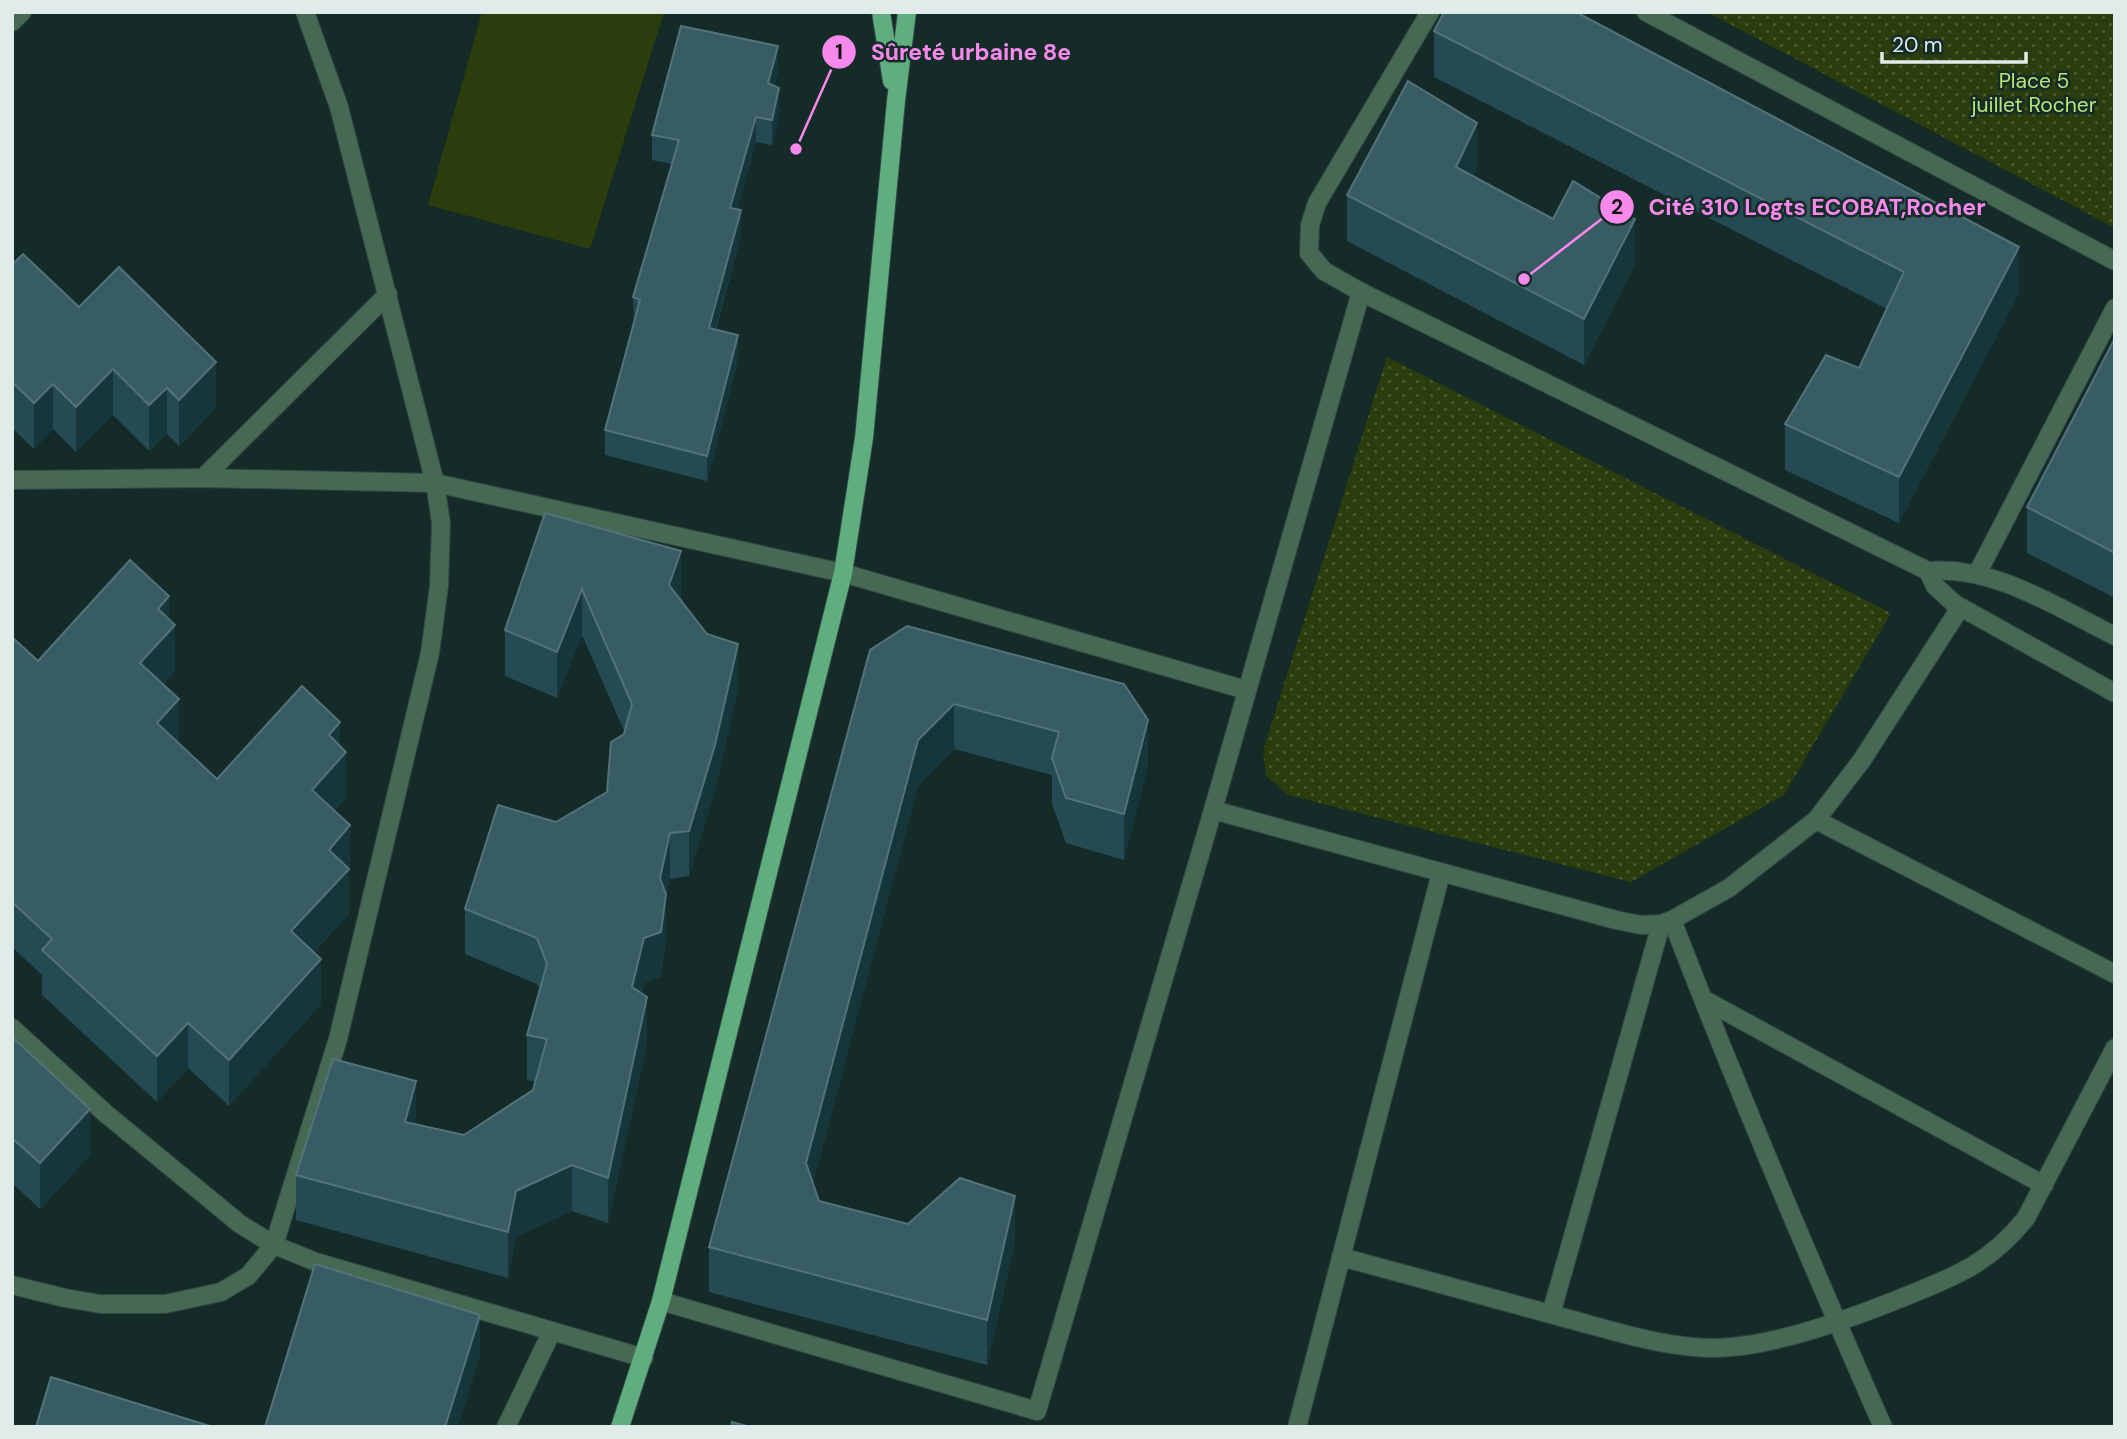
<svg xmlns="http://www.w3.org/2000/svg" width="2127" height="1439" font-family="'DM Sans',sans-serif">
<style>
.grass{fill:#2b3d0c}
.park{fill:url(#park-dots)}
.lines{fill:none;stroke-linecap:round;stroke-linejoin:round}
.minor-casing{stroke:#304643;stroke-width:20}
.major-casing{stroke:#304643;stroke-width:20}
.minor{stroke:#466954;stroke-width:18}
.major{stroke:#60ad80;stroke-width:18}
.wall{fill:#244b53}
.shaded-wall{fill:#15373b}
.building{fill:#385c64;stroke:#527379;stroke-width:2}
.labels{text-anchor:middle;stroke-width:5;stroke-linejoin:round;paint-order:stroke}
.park-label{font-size:21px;fill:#b8e777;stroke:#142b28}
.leader{fill:none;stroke:#f788ec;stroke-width:2.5}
.callout-dot{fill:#f788ec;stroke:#142b28;stroke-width:2.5}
.mark-label{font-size:21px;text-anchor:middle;font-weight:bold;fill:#111}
.callout-label{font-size:23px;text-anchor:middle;font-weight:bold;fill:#f788ec;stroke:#142b28;stroke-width:5;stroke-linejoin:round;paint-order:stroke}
</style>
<defs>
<pattern id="park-dots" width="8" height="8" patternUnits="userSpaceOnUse" patternTransform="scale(1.75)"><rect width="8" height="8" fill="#2b3d0c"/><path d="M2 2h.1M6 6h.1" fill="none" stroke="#495930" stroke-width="1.8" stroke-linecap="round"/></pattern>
</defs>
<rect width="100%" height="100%" fill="#142b28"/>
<!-- grass -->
<path class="grass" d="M482 12H664L590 249 428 205Z"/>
<!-- park -->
<g class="park">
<path d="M1707 12H2115V228Z"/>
<path d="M1387 357 1891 613 1784 795 1631 882 1288 795 1266 775 1263 751Z"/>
</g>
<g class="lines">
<!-- minor casing -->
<g class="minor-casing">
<g id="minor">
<path d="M1430 12 1317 203 1310 225 1309 253 1324 271 1361 292 1928 571C1994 565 2058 608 2115 636"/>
<path d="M1646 12 2115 261"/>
<path d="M12 22 22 12"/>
<path d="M203 478 388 294"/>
<path d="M12 480 203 478 435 483 843 573 1246 690"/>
<path d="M1928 571 1935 586 1955 604 2115 693"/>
<path d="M1977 574 2115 308"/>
<path d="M1213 810 1616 920 1641 925 1661 924 1672 920 1729 888 1816 820 1862 760 1960 608"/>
<path d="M1816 820 2115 974"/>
<path d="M1672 920C1738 1091 1809 1259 1883 1427"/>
<path d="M1703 999 2044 1185"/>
<path d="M12 1028 105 1113 240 1224 274 1245 316 1262 644 1358"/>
<path d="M1341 1257C1416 1277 1491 1298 1565 1318 1614 1331 1665 1348 1715 1348 1771 1347 1843 1321 1894 1301 1950 1278 1987 1267 2026 1218L2115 1048"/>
<path d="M12 1285 65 1298 100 1304H165L221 1292 248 1276 274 1245 338 1039 430 653 439 586 441 523 435 483 339 107 305 12"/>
<path d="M661 1301 1037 1411 1213 810 1361 292"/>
<path d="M1551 1314 1661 924"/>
<path d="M506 1427 552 1331"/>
<path d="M1297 1427 1441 873"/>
</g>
</g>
<!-- major casing -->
<g class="major-casing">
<g id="major">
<path d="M881 12 892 81"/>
<path d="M620 1427 661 1301 843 573 864 438 896 101 907 12"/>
</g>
</g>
<!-- minor -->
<use href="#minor" class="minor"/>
<!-- major -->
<use href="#major" class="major"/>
</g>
<!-- wall -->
<g class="wall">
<path d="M1434 31 2019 293 1899 523 1785 470V424L1859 368 1887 309 1434 77Z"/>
<path d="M778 71 774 86 779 113 772 145 756 142 737 209 741 235 716 330 738 360 707 481 605 455V430L634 322 633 297 672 164 652 160V135Z"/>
<path d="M1477 169 1473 176 1635 264 1584 365 1347 241V195Z"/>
<path d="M12 265 79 307 216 408 179 446 167 434 149 451 113 415 76 452 53 429 34 449 12 428Z"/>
<path d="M2115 338V598L2027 553V507Z"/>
<path d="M545 513 681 597 680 599 738 690 715 790 689 876 670 879 666 896V940L661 977 644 983 642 994 647 1043 608 1223 572 1211 516 1237 508 1278 296 1220V1175L416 1124 464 1135 533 1090 536 1082 527 1080V1035L540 990 537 984 465 954V909L556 822 607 792 625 733 582 635 557 698 505 676V630Z"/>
<path d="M169 619 175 671 163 684 179 743 217 779 340 746 346 798 334 811 350 871 349 873V914L314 952 321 1004 229 1106 188 1068 157 1102 42 995V975L12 947V637L38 661Z"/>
<path d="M870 650 1148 765 1124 860 1066 843 1052 804V775L954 749 918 786 813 1183 819 1201 908 1224 1015 1241 987 1365 709 1292V1247Z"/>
<path d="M12 1037 90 1155 40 1209 12 1183Z"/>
</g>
<!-- shaded-wall -->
<g class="shaded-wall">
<path d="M778 46V71L768 108V83Z"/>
<path d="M779 88V113L772 145V120Z"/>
<path d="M756 117V142L730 233V208Z"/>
<path d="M1477 123V169L1456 212V167Z"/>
<path d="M741 210V235L709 353V328Z"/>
<path d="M1635 219V264L1584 365V319Z"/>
<path d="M2019 247V293L1899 523V477Z"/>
<path d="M738 335V360L707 481V456Z"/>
<path d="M216 362V408L179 446V400Z"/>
<path d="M113 369V415L76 452V407Z"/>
<path d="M53 384V429L34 449V403Z"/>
<path d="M167 388V434L149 451V405Z"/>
<path d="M681 551V597L669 631V585Z"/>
<path d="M582 589V635L557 698V652Z"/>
<path d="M169 596V632L175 625V671L140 709V663L158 609Z"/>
<path d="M738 644V690L715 790 689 876V831Z"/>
<path d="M179 699V744L157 723Z"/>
<path d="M954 704V749L918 786 806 1209V1163L918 740Z"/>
<path d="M1148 720V765L1124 860V814Z"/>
<path d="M340 722V759L346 752V798L312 836V790L329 735Z"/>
<path d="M350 825V871L349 873V914L291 977V931L329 850Z"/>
<path d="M670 833V879L666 896V940L661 977 644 983 632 1033V987Z"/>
<path d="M321 959V1004L229 1106V1060Z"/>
<path d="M647 997V1043L608 1223V1178Z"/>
<path d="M188 1023V1068L157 1102V1056Z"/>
<path d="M416 1081V1127L405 1122Z"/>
<path d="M90 1109V1155L40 1209V1163Z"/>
<path d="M572 1165V1211L516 1237 508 1278V1232L516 1191Z"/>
<path d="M1015 1196V1241L987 1365V1320Z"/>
<path d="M480 1315V1356L458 1427H445Z"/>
</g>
<!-- building -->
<g class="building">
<path d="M1444 12H1576L2019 247 1899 477 1785 424 1826 355 1859 368 1904 272 1434 31Z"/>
<path d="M681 26 778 46 768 83 779 88 772 120 756 117 730 208 741 210 709 328 738 335 707 456 605 430 640 300 633 297 679 140 652 135Z"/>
<path d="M1408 81 1477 123 1456 167 1553 219 1573 181 1635 219 1584 319 1347 195Z"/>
<path d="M23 254 79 307 119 267 216 362 179 400 167 388 149 405 113 369 76 407 53 384 34 403 12 382V265Z"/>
<path d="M2115 338V553L2027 507Z"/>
<path d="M545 513 681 551 669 585 707 634 738 644 715 745 689 831 670 833 660 878 666 894 661 932 644 938 632 987 647 997 608 1178 572 1165 516 1191 508 1232 296 1175 333 1059 416 1081 405 1122 464 1135 533 1090 547 1039 527 1035 547 964 537 938 465 909 498 805 556 822 607 792 611 742 624 734 632 704 582 589 557 652 505 630Z"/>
<path d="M130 560 169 596 158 609 175 625 140 663 179 699 157 723 217 779 302 686 340 722 329 735 346 752 312 790 350 825 329 850 349 869 291 931 321 959 229 1060 188 1023 157 1056 42 950 52 939 12 902V637L38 661Z"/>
<path d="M907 626 1124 684 1148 720 1124 814 1066 798 1052 758 1059 732 954 704 918 740 806 1163 819 1201 908 1224 960 1178 1015 1196 987 1320 709 1247 870 650Z"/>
<path d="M12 1037 90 1109 40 1163 12 1138Z"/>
<path d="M315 1264 480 1315 445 1427H265Z"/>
<path d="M51 1377 213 1427H36Z"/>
<path d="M732 1422 750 1427H731Z"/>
</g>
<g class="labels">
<!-- park labels -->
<g class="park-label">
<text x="2034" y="88">Place 5<tspan x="2034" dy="24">juillet Rocher</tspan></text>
</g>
</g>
<!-- callouts -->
<path class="leader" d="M796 149L839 52M1524 279L1617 207"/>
<g class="callout-dot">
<circle cx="796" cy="149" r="7"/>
<circle cx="1524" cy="279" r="7"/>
<circle cx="839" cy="52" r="18"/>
<circle cx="1617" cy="207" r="18"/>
</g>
<g class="mark-label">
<text x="839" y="59">1</text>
<text x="1617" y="214">2</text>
</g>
<g class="callout-label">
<text x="971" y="60">Sûreté urbaine 8e</text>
<text x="1817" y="215">Cité 310 Logts ECOBAT,Rocher</text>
</g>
<!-- border -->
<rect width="2127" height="1439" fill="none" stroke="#dfecea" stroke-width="28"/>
<!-- scale -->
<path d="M1882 52v10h144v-10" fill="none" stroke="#dfecea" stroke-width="3.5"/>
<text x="1892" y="52" font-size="21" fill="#dfecea" stroke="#142b28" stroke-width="5" paint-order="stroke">20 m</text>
</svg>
